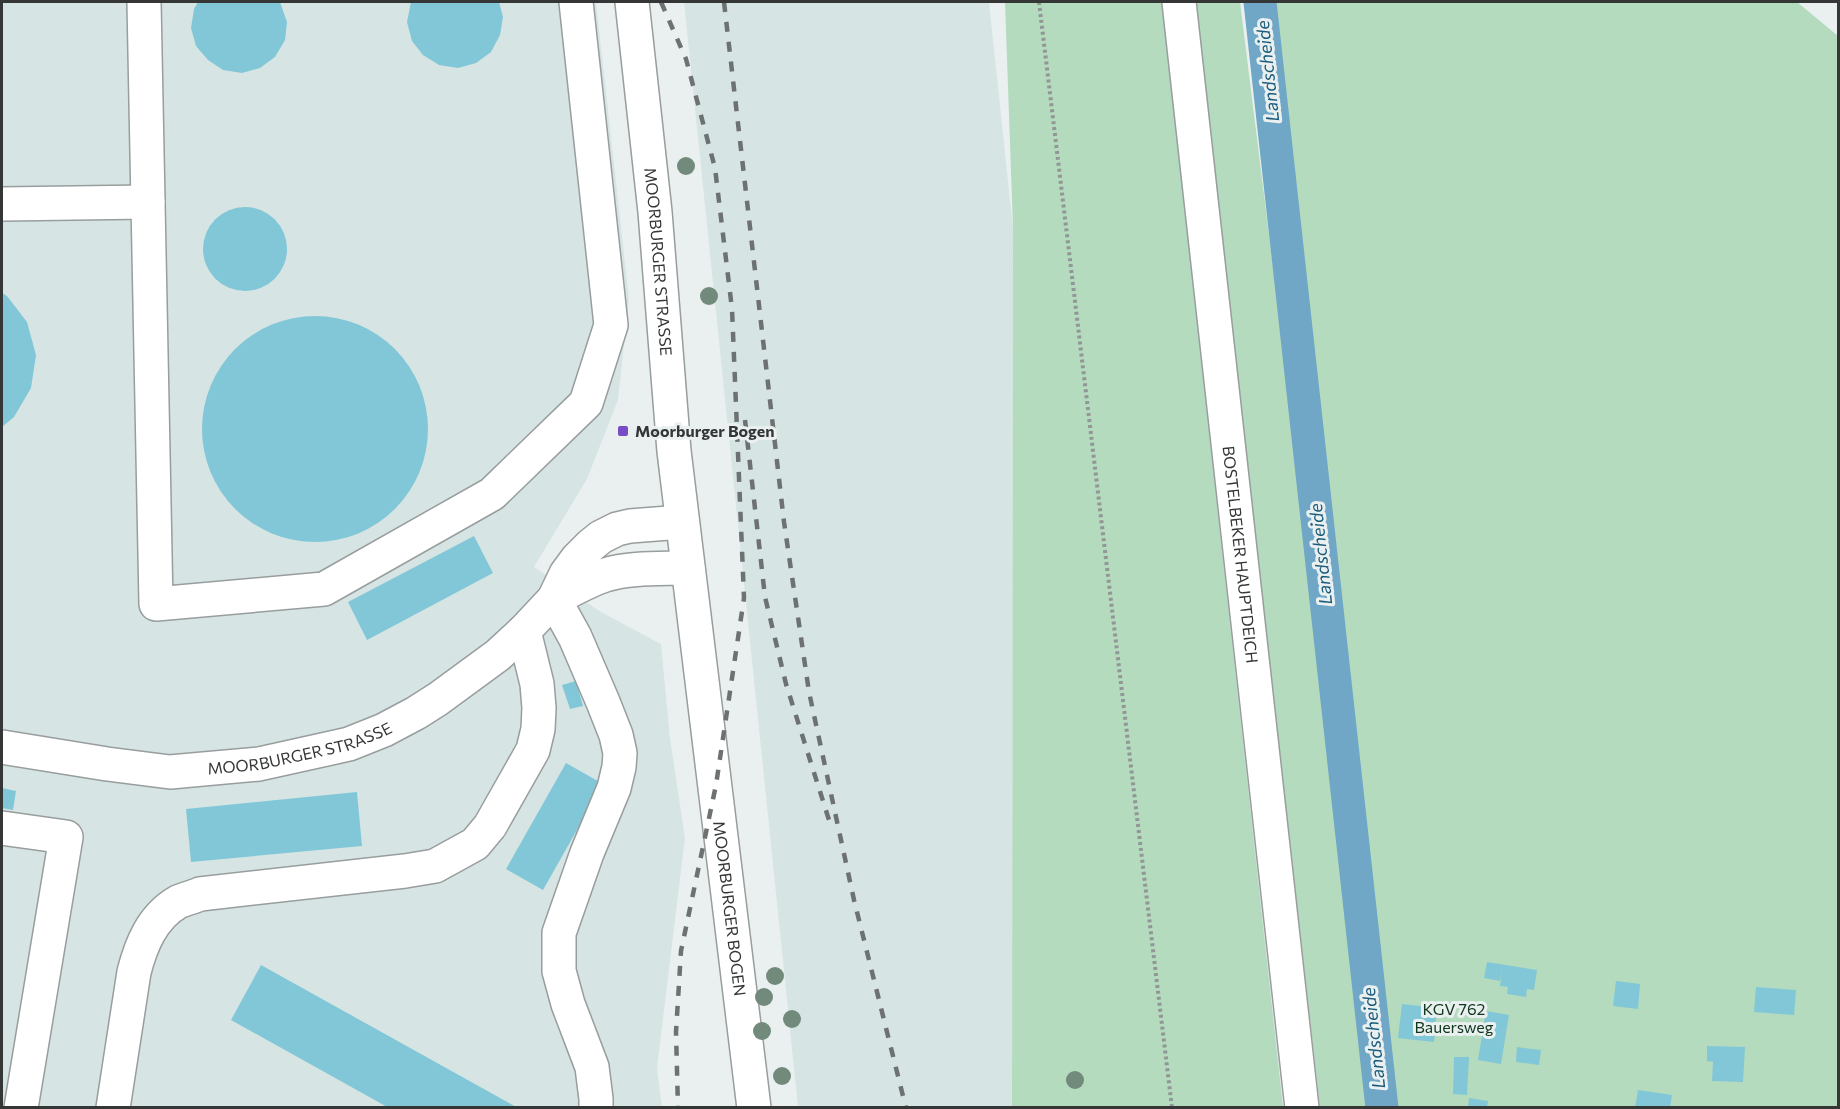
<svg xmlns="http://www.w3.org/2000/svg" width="1840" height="1109" font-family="Commissioner,sans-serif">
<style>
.built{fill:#d6e5e4}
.green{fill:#b4dbbe}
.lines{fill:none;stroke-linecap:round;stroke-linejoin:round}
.canal{stroke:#71a7c6;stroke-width:33}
.building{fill:#82c7d7}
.minor-casing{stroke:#989d9d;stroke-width:36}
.major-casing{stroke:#989d9d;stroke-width:36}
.path{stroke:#929696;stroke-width:4;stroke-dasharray:3 3;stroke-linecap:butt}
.minor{stroke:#fff;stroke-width:33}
.major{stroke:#fff;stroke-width:33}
.rail{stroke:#6d7171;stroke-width:4.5;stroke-dasharray:10 10;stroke-linecap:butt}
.tree{fill:#728a7c}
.poi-dot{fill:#774cc5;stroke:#eaf0f0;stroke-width:2}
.labels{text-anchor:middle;stroke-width:6;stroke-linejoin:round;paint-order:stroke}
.street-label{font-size:16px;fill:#353737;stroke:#eaf0f0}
.poi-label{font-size:16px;font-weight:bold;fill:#353737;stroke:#eaf0f0;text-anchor:start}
.park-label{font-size:16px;fill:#10371e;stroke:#eaf0f0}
.water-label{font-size:18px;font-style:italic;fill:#1b5c7c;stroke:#eaf0f0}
</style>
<rect width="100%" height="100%" fill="#eaf0f0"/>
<!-- built -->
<g class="built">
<path d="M2 2H596L629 299 618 400 587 479 534 567 601 612 661 644 670 738 685 838 657 1068 662 1107 2 1108Z"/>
<path d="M684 2H989L1013 228 1012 1107H798Z"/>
</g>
<!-- green -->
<g class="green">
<path d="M1005 2H1162L1283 1107H1012L1013 228Z"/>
<path d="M1195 2H1240L1354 917 1373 918 1269 2H1797L1838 36V1107H1370L1362 1023 1368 1107H1320Z"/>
</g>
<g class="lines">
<!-- canal -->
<path class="canal" d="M1260 2 1382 1108"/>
</g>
<!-- building -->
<g class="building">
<path d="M198 2H280L287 22 285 40 275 57 260 68 242 73 223 70 208 60 196 46 191 28 194 9Z"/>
<path d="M411 2H499L503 17 500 35 491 52 476 63 458 68 439 65 423 55 412 41 407 22Z"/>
<circle cx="245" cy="249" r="42"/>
<path d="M2 293 7 296 27 322 36 355 31 388 14 417 2 427Z"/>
<circle cx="315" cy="429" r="113"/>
<path d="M474 536 493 573 367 640 348 602Z"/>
<path d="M576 681 583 706 570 709 562 685Z"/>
<path d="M566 763 603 784 543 890 506 869Z"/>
<path d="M2 788 16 791 13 810 2 808Z"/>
<path d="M357 792 362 846 191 862 186 809Z"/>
<path d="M1487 962 1537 970 1534 990 1527 989 1526 997 1507 994 1508 987 1500 986 1502 971 1500 981 1484 978Z"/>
<path d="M261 965 518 1108H389L231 1020Z"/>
<path d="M1616 981 1640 984 1638 1009 1613 1006Z"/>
<path d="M1756 987 1796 990 1794 1015 1754 1012Z"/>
<path d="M1402 1004 1437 1008 1434 1042 1398 1038Z"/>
<path d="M1486 1011 1509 1015 1501 1064 1478 1060Z"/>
<path d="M1707 1046 1745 1047 1743 1082 1712 1081 1713 1062 1707 1061Z"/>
<path d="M1517 1047 1541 1050 1539 1065 1516 1062Z"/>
<path d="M1454 1057H1469L1467 1095 1453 1094Z"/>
<path d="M1638 1090 1672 1095 1670 1108H1635Z"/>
<path d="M1469 1098 1488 1101 1487 1108H1468Z"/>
</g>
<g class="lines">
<!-- minor casing -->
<g class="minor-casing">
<g id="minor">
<path d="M144 2 156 604 324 589 492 494 586 403 611 325 576 2"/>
<path id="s1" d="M1179 2 1302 1108"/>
<path d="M2 204 148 202"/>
<path d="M554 599 575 637 603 702 616 735 620 753 619 767 614 788 587 853 559 933V971L568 1004 592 1067 596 1099V1108"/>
<path d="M554 599C570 591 587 581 605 575 631 567 661 569 688 568"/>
<path id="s2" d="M2 747 107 764 170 772 259 764 349 744 384 730 416 713 438 699 498 655 524 631 554 599 566 574 577 559 591 545 601 537 617 529 630 526 682 522"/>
<path d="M2 828 66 837 21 1108"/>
<path d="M113 1108 134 972C141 945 152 917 178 902 185 899 193 897 200 894L405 871 435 866 475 844 490 826 533 750 538 729 539 708 537 684 524 631"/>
</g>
</g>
<!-- major casing -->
<g class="major-casing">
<g id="major">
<path id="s3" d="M632 2 655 212 674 451 754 1108"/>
</g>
</g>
<!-- path -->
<path class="path" d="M1039 2 1172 1108"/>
<!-- minor -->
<use href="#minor" class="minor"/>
<!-- major -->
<use href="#major" class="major"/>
<!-- rail -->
<g class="rail">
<path d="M661 2 686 59 715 168 732 309 744 598 716 785 681 951 676 1032 678 1108"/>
<path d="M724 2 784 522 809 692 854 900 906 1108"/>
<path d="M745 420 765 597 786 684 829 820"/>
</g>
</g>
<!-- trees -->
<g class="tree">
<circle cx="686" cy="166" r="9"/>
<circle cx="709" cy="296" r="9"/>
<circle cx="775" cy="976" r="9"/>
<circle cx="764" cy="997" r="9"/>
<circle cx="792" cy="1019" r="9"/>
<circle cx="762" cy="1031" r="9"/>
<circle cx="782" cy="1076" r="9"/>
<circle cx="1075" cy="1080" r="9"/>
</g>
<!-- markers -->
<rect class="poi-dot" x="617" y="425" width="12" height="12" rx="3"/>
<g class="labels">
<!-- street labels -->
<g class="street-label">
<text dy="6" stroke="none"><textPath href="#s3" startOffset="261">MOORBURGER STRASSE</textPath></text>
<text dy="6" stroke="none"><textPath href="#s1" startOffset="556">BOSTELBEKER HAUPTDEICH</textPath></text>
<text dy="6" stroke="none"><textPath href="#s2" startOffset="302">MOORBURGER STRASSE</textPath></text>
<text dy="6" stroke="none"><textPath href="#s3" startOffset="912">MOORBURGER BOGEN</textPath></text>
</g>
<!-- poi labels -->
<g class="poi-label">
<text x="635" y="437">Moorburger Bogen</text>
</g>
<!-- park labels -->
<g class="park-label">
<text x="1454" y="1015">KGV 762<tspan x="1454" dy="18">Bauersweg</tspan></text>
</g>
<!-- water labels -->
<g class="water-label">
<text transform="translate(1268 71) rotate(-96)" y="6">Landscheide</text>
<text transform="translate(1321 554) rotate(-96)" y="6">Landscheide</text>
<text transform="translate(1374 1038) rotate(-96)" y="6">Landscheide</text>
</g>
</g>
<!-- border -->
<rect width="1840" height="1109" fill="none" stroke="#353737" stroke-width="6"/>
</svg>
